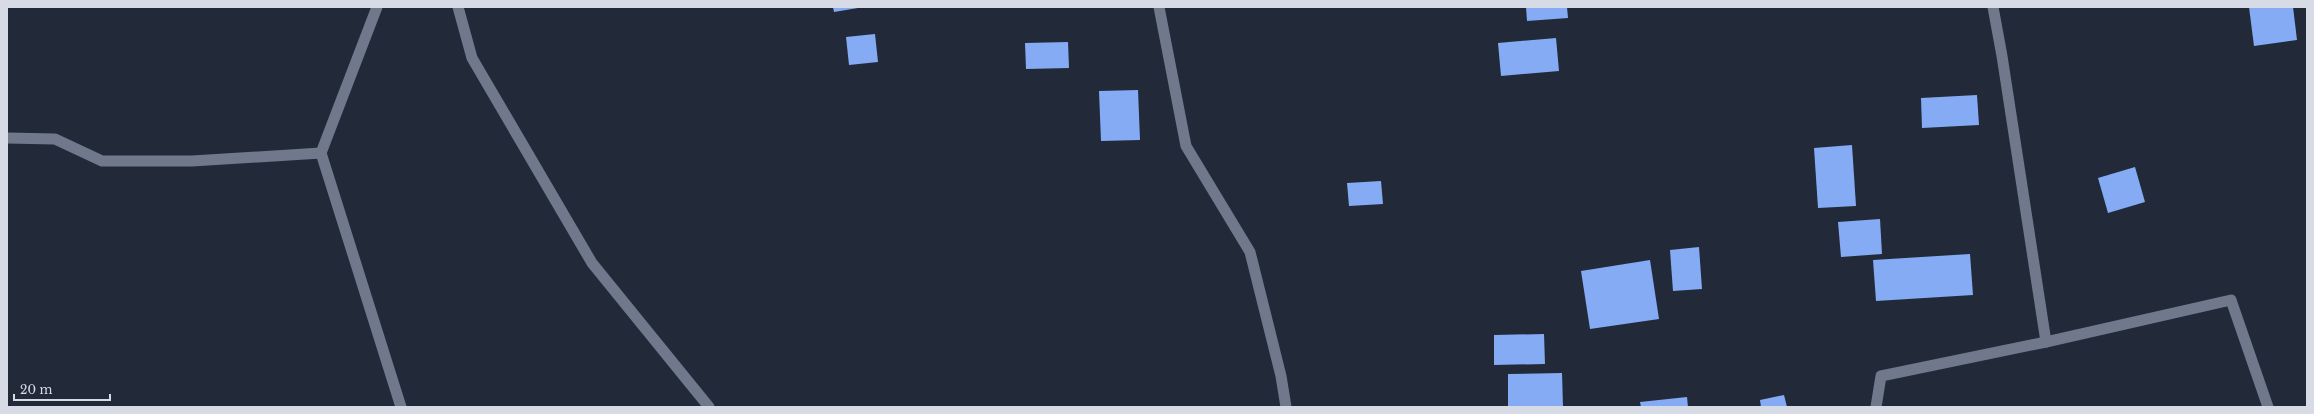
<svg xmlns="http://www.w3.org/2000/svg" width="2314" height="414" font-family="'Libre Baskerville',serif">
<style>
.building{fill:#85abf4}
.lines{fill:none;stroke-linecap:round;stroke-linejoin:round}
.minor{stroke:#6f798b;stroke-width:11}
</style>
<rect width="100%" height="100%" fill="#222a3a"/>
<!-- building -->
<g class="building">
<path d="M833 7H858V8L834 12Z"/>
<path d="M1526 7H1567L1568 18 1527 21Z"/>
<path d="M2249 7H2293L2297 40 2254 46Z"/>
<path d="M875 34 878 62 849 65 846 37Z"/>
<path d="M1556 38 1559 71 1501 76 1498 43Z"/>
<path d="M1068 42 1069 68 1026 69 1025 43Z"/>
<path d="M1138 90 1140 140 1101 141 1099 91Z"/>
<path d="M1977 95 1979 125 1922 128 1921 98Z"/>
<path d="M1852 145 1856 206 1818 208 1814 148Z"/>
<path d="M2135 167 2145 202 2108 213 2098 178Z"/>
<path d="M1381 181 1383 204 1349 206 1347 183Z"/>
<path d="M1880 219 1882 254 1841 257 1838 222Z"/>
<path d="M1699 247 1702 289 1673 291 1670 250Z"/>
<path d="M1970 254 1973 295 1876 301 1873 260Z"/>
<path d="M1650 260 1659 319 1590 329 1581 271Z"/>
<path d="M1544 334 1545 364 1494 365V335Z"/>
<path d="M1562 373 1563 407H1508V374Z"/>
<path d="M1784 395 1787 407H1761L1760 400Z"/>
<path d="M1687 397 1688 407H1641L1640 402Z"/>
</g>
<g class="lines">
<!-- minor -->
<g class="minor">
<path d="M458 7 472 58 592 263 709 407"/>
<path d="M1159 7 1186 146 1250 252 1281 376 1286 407"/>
<path d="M1993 7 2002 56 2046 342"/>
<path d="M7 138 55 139 102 161H192L321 153 377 7"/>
<path d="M321 153 401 407"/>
<path d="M1876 407 1881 376 2046 342 2231 300 2268 407"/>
</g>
</g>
<!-- border -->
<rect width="2314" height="414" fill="none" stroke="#d6dbe5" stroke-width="16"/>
<!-- scale -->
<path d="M14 394v6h96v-6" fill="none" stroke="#d6dbe5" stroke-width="2"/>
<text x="20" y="394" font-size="12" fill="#d6dbe5" stroke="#222a3a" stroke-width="3" paint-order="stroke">20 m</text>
</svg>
